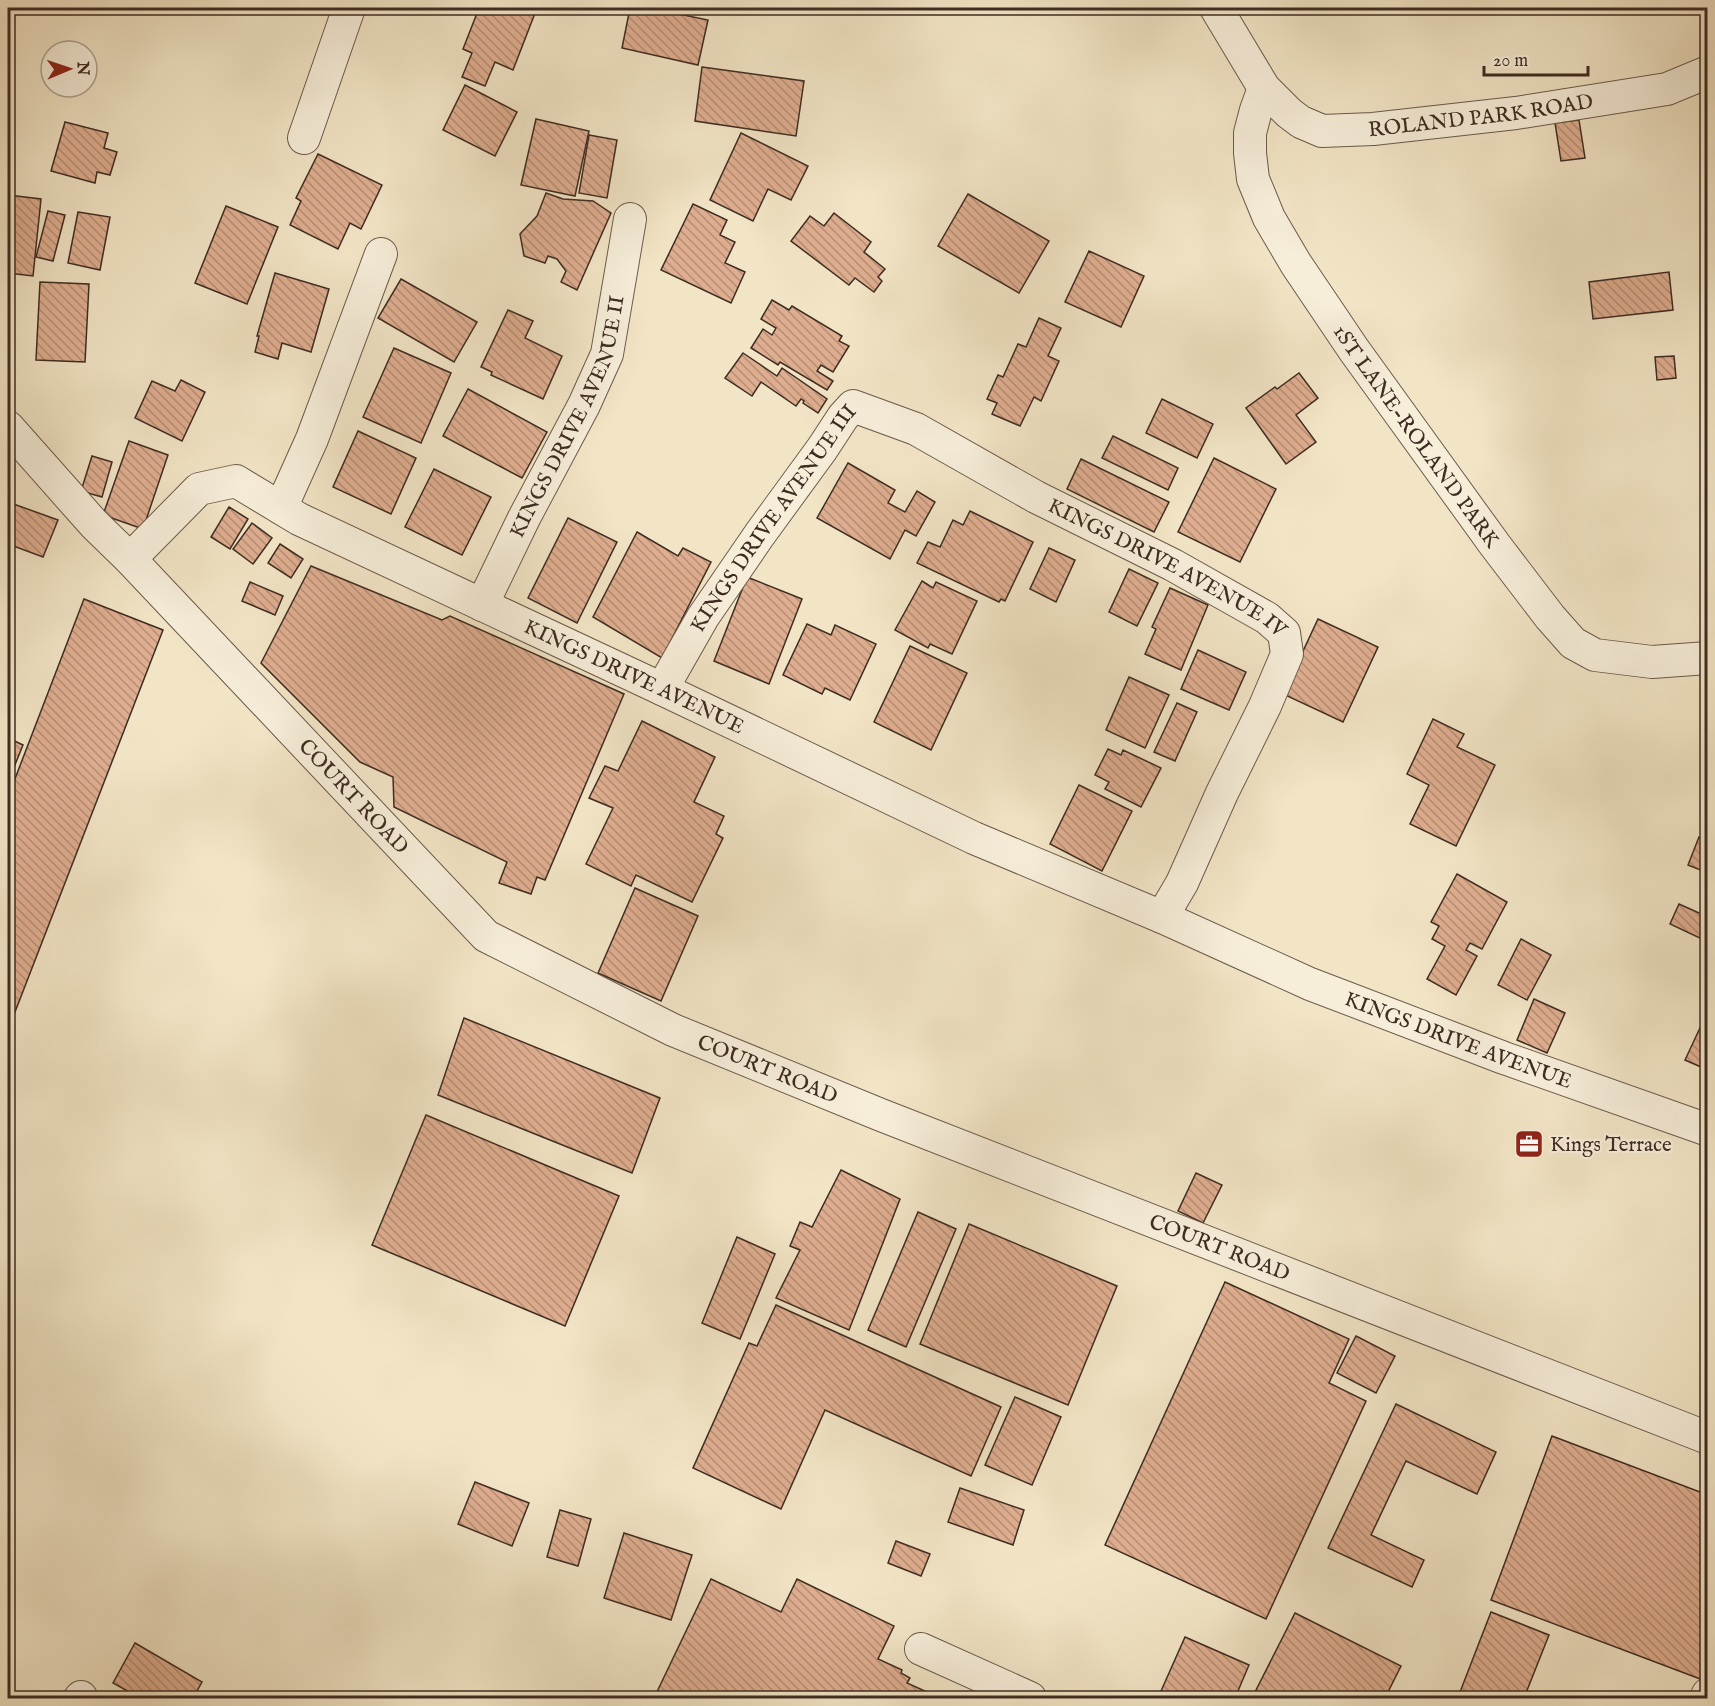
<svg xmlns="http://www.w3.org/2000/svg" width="1715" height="1706" font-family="'IM FELL English',serif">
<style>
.building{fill:url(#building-back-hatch);stroke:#3e2c22;stroke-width:1.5}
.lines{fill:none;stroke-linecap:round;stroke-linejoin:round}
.minor-casing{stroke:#6b5a4b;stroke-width:34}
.minor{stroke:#f7eeda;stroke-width:32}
.labels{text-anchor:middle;stroke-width:4.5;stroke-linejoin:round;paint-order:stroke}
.street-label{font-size:21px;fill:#3e2c22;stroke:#f7eeda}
.poi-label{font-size:21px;fill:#3e2c22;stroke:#f7eeda;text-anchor:start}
</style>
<defs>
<pattern id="building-back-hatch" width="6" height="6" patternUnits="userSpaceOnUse" patternTransform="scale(1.5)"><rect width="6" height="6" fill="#dfae90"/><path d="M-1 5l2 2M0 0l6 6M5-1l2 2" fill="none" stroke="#b68e75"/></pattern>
</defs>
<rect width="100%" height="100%" fill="#f2e5c6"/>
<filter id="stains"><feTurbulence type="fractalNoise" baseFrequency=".00333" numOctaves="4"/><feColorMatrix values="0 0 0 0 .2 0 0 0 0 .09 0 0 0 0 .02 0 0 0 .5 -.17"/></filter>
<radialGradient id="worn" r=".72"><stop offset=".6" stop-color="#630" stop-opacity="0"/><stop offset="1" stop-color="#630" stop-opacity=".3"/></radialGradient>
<!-- building -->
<g class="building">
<path d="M479 8H537L513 70 495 62 485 86 462 77 472 53 463 49Z"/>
<path d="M630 8H650L708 20 698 65 622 48Z"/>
<path d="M702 67 804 81 796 136 695 121Z"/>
<path d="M465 85 517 112 495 156 443 130Z"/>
<path d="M536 119 589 131 575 196 521 185Z"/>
<path d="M1579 120 1585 158 1561 161 1555 123Z"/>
<path d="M65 122 108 133 104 148 117 152 110 175 97 172 95 183 51 171Z"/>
<path d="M741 133 808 166 791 200 768 189 753 221 710 200Z"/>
<path d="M589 135 617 140 607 198 579 193Z"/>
<path d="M318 154 382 185 361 229 350 223 338 249 290 225 301 201 296 198Z"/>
<path d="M546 193 563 199 593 201 611 213 577 290 561 282 566 271 557 259 548 256 545 263 524 256 520 234 537 216Z"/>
<path d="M968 194 1049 241 1019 293 938 246Z"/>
<path d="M8 195 41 199 33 276 8 273Z"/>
<path d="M693 204 727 220 720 235 735 242 725 263 745 272 731 303 661 270Z"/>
<path d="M226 206 278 227 247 304 195 283Z"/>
<path d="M48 211 65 215 53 261 36 257Z"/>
<path d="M78 212 110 217 100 270 68 263Z"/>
<path d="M834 213 871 242 864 252 885 269 878 277 882 281 874 292 855 278 849 285 791 241 810 216 824 226Z"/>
<path d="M1089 251 1144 276 1121 327 1065 302Z"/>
<path d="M1669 272 1673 310 1593 319 1589 282Z"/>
<path d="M275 273 329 289 311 352 282 343 278 359 255 352 259 336H257Z"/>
<path d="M401 279 477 322 454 362 378 318Z"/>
<path d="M40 282 89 284 85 362 36 360Z"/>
<path d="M772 300 789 310 792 306 842 336 839 341 849 346 833 372 821 365 817 371 833 381 827 390 780 362 778 365 751 348 763 329 772 335 776 328 761 319Z"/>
<path d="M508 310 533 321 525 338 562 356 543 399 491 375 492 372 481 367Z"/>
<path d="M1039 318 1061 328 1048 356 1059 361 1041 401 1034 397 1020 426 992 414 997 403 987 399 998 375 1003 377 1018 344 1026 347Z"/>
<path d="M394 348 451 373 421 443 363 417Z"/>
<path d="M743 353 777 376 782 368 827 399 818 413 803 403 804 401 801 399 796 406 761 382 752 396 725 378Z"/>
<path d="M1674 356 1676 378 1657 380 1655 357Z"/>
<path d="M1299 373 1318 398 1296 415 1316 442 1286 464 1246 408 1275 387 1277 389Z"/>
<path d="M181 380 205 392 182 441 135 418 152 381 175 391Z"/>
<path d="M468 389 547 432 522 478 443 436Z"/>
<path d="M1162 399 1213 424 1197 458 1146 433Z"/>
<path d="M358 431 416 458 391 514 333 487Z"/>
<path d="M1113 436 1178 468 1168 490 1102 458Z"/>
<path d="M129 441 168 455 143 529 103 515Z"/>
<path d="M92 456 112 462 102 497 81 491Z"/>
<path d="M1214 458 1276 489 1240 562 1178 532Z"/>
<path d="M1081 459 1169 502 1154 532 1067 489Z"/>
<path d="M848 463 895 490 888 503 905 512 917 491 935 502 916 536 905 530 890 559 817 518Z"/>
<path d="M434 469 491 497 462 555 405 527Z"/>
<path d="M8 502 58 520 43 557 8 544Z"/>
<path d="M229 507 248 519 230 549 211 537Z"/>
<path d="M970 511 1033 542 1005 601 1001 599 999 602 917 563 928 542 940 547 953 520 963 525Z"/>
<path d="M568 518 617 542 577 623 528 598Z"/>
<path d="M252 523 272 538 253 564 233 549Z"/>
<path d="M637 532 678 556 683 548 711 562 662 658 593 617Z"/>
<path d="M280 544 303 559 291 578 268 563Z"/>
<path d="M1049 548 1075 560 1056 602 1030 589Z"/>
<path d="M311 566 442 620 450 616 624 694 545 880 537 877 531 894 499 883 507 862 394 807 393 777 360 762 261 663Z"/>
<path d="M1129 569 1158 583 1137 626 1109 612Z"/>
<path d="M747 577 802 599 769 684 714 661Z"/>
<path d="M922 581 933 588 936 582 977 601 952 654 930 644 928 648 895 630Z"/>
<path d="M250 582 283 596 275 615 242 601Z"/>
<path d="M1170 588 1208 605 1181 670 1145 654 1156 629 1152 627Z"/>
<path d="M84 599 163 630 8 1030V797Z"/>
<path d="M1318 619 1378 647 1343 722 1283 694Z"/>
<path d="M807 624 831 635 835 625 876 644 850 700 825 688 822 694 783 675Z"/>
<path d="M910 646 967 673 931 750 874 722Z"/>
<path d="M1198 650 1246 672 1229 710 1181 689Z"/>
<path d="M1129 677 1169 695 1145 748 1106 730Z"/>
<path d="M1177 703 1197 712 1175 761 1154 752Z"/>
<path d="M1433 719 1464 734 1457 747 1495 765 1456 846 1410 824 1429 785 1407 774Z"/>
<path d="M642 721 715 757 694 802 724 816 716 834 723 838 692 902 636 875 631 886 586 864 613 808 589 798 605 766 618 771Z"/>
<path d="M10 739 23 745 8 782V746Z"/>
<path d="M1108 749 1121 755 1123 750 1161 768 1141 807 1105 789 1109 782 1095 775Z"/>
<path d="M1079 785 1132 811 1102 871 1050 844Z"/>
<path d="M1699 837 1708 840V873L1688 865Z"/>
<path d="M1457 874 1507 902 1482 949 1470 943 1466 950 1477 956 1456 995 1427 979 1445 946 1432 939 1439 926 1431 922Z"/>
<path d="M635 888 698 916 661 1001 598 973Z"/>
<path d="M1679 904 1708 917V932L1704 940 1670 924Z"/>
<path d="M1521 939 1551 955 1527 1000 1498 985Z"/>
<path d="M1534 999 1565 1013 1547 1053 1517 1040Z"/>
<path d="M1706 1015 1708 1016V1070L1685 1060Z"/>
<path d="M464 1018 660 1098 632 1173 438 1095Z"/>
<path d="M426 1115 619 1196 565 1326 372 1245Z"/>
<path d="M841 1170 900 1199 849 1330 776 1298 800 1250 790 1246 800 1222 812 1227Z"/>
<path d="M1196 1173 1222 1185 1203 1223 1178 1211Z"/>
<path d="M918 1212 956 1229 906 1347 868 1330Z"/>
<path d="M969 1224 1117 1286 1068 1405 920 1344Z"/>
<path d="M737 1237 775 1254 740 1339 702 1323Z"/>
<path d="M1225 1282 1349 1339 1329 1383 1366 1401 1266 1619 1105 1545Z"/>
<path d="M776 1305 1001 1407 971 1476 825 1410 781 1509 693 1468 749 1343 757 1346Z"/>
<path d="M1356 1336 1395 1356 1376 1393 1337 1373Z"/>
<path d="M1015 1397 1061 1417 1032 1485 985 1465Z"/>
<path d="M1396 1404 1496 1452 1477 1494 1406 1461 1371 1535 1424 1560 1412 1587 1328 1548Z"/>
<path d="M1552 1436 1708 1495V1669L1703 1680 1491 1600Z"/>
<path d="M475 1482 529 1503 512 1546 458 1524Z"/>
<path d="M960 1488 1024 1510 1013 1545 948 1522Z"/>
<path d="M560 1510 591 1519 578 1566 547 1557Z"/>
<path d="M624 1533 692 1555 671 1620 604 1598Z"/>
<path d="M896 1541 930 1554 921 1576 888 1563Z"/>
<path d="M711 1579 781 1612 797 1579 894 1626 878 1659 902 1670 901 1673 910 1678 907 1683 940 1698H654Z"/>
<path d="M1491 1612 1549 1635 1524 1698H1478L1460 1692Z"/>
<path d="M1295 1613 1401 1666 1385 1698H1252Z"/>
<path d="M1185 1637 1249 1665 1235 1698H1178L1161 1691Z"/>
<path d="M135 1643 202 1682 193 1698H140L113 1683Z"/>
</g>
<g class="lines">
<!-- minor casing -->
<g class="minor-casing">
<g id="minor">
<path id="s1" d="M1216 8 1264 88 1289 113 1301 122 1322 131 1373 129 1516 113 1667 89 1708 72"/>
<path id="s2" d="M1264 88 1256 110 1250 133V153L1253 179 1269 218 1296 264 1354 350 1495 545 1550 617 1573 643 1595 655 1652 662 1708 658"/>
<path d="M304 138 349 8"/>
<path id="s3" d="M8 427 94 524 130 559 486 936 673 1030 881 1115 1708 1438"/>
<path d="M281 508 312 439 381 254"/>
<path id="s4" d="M130 559 199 489 236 481 299 519 662 689 974 838 1162 917"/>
<path id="s5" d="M482 605 524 518 584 405 607 354 630 219"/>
<path id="s6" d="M662 689 703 617 760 534 822 449 843 417 853 406 916 429 1036 497 1173 565 1267 618 1284 633 1287 654 1265 706 1222 793 1182 883 1162 917 1310 984 1504 1058 1708 1130"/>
<path d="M921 1649 1030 1698"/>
<path d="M80 1698 81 1697"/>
<path d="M1706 1698 1708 1694"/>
</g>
</g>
<!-- minor -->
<use href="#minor" class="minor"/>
</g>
<!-- icons -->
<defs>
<g id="office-square" transform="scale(1.5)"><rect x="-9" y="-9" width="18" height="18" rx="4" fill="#8f2418" stroke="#f7eeda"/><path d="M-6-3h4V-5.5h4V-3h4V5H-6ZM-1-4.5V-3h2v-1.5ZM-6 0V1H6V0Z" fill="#fff"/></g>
</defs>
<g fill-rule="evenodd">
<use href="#office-square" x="1529" y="1144"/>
</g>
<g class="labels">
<!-- street labels -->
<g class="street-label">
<text dy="7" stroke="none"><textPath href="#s1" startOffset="326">ROLAND PARK ROAD</textPath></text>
<text dy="7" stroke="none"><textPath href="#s5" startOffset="208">KINGS DRIVE AVENUE II</textPath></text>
<text dy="7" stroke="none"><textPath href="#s2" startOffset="399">1ST LANE-ROLAND PARK</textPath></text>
<text dy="7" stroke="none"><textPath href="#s6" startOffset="204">KINGS DRIVE AVENUE III</textPath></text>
<text dy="7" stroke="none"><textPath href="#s6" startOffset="696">KINGS DRIVE AVENUE IV</textPath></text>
<text dy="7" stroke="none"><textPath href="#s4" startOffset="580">KINGS DRIVE AVENUE</textPath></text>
<text dy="7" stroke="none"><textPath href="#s3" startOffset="506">COURT ROAD</textPath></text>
<text dy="7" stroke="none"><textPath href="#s6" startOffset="1464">KINGS DRIVE AVENUE</textPath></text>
<text dy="7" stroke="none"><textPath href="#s3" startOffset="1010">COURT ROAD</textPath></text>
<text dy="7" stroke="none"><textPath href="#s3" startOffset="1496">COURT ROAD</textPath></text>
</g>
<!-- poi labels -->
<g class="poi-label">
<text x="1550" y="1151">Kings Terrace</text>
</g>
</g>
<!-- margin -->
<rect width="1715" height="1706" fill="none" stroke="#f2e5c6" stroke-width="30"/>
<rect x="9" y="9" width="1697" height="1688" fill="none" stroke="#3e2c22" stroke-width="3"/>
<rect x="15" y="15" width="1685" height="1676" fill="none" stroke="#3e2c22" stroke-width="1.5"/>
<!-- north arrow -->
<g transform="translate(69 69) rotate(88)"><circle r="28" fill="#f7eeda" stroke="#ada090" stroke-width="1.5"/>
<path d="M0-4.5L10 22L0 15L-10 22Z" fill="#8f2418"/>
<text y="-9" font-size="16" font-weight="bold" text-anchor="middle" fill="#3e2c22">N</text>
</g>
<!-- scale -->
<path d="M1484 66v9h104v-9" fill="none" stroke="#3e2c22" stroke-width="3"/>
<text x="1493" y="66" font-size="18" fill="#3e2c22" stroke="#f7eeda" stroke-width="4.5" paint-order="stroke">20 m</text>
<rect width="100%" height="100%" filter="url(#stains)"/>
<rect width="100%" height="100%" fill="url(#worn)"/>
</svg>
